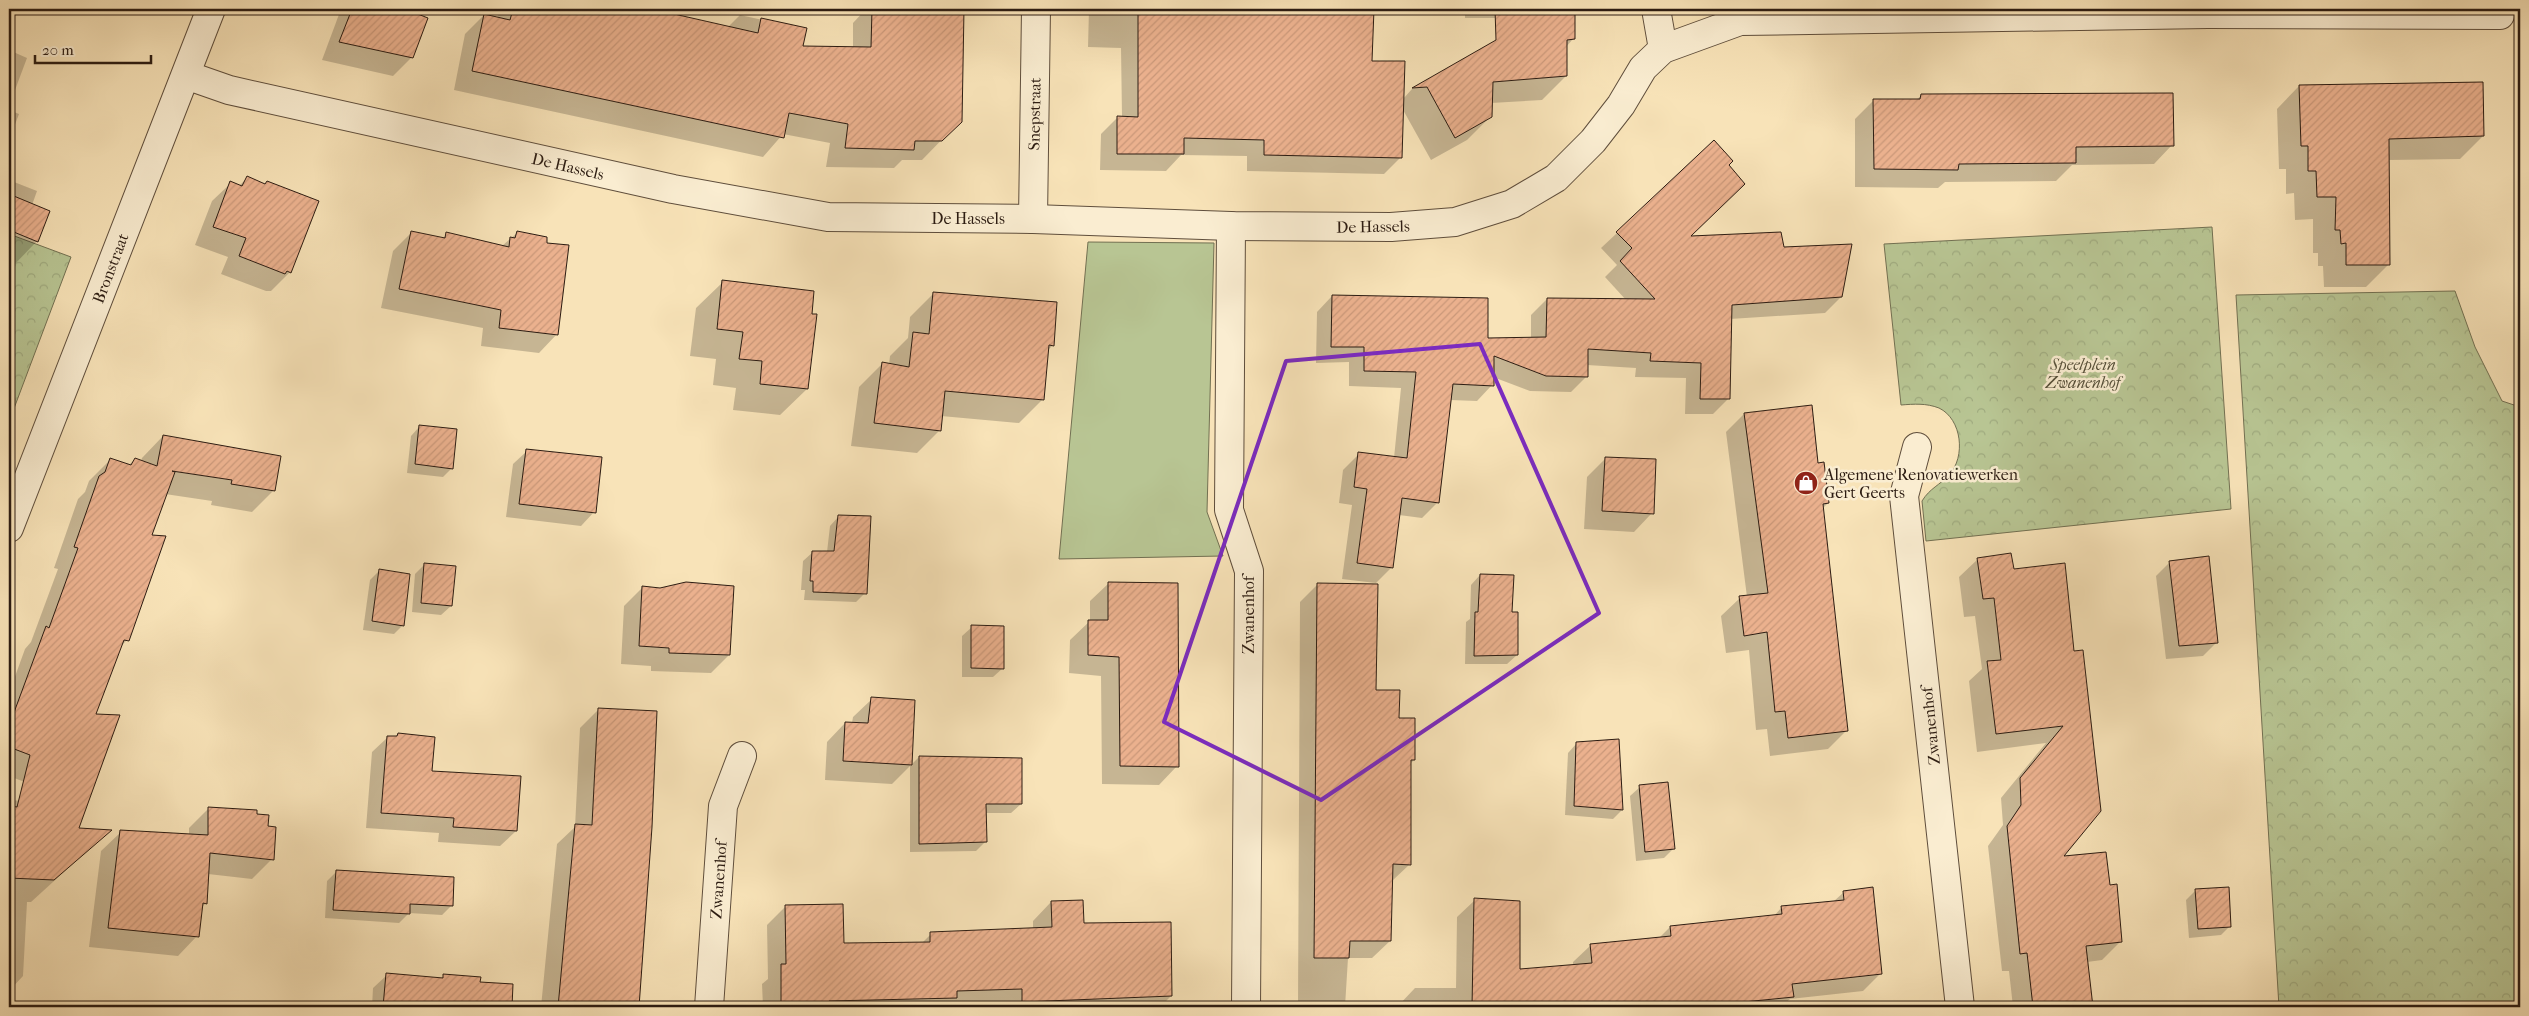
<svg xmlns="http://www.w3.org/2000/svg" width="2529" height="1016" font-family="'IM FELL French Canon',serif">
<style>
.grass{fill:#b8c593;stroke:#727052}
.forest{fill:url(#forest-crowns);stroke:#727052}
.shadow{fill:#0003}
.building{fill:url(#building-hatch);stroke:#2c1c12}
.lines{fill:none;stroke-linecap:round;stroke-linejoin:round}
.minor-casing{stroke:#5f4e3c;stroke-width:30}
.tertiary-casing{stroke:#5f4e3c;stroke-width:30}
.minor{stroke:#faedd1;stroke-width:28}
.tertiary{stroke:#faedd1;stroke-width:28}
.marked{fill:none;stroke:#7b2cbf;stroke-width:4;stroke-linejoin:round}
.labels{text-anchor:middle;stroke-width:5;stroke-linejoin:round;paint-order:stroke}
.street-label{font-size:16px;fill:#2c1c12;stroke:#faedd1}
.park-label{font-size:16px;font-style:italic;fill:#564f39;stroke:#faedd1}
.poi-label{font-size:16px;fill:#2c1c12;stroke:#faedd1;text-anchor:start}
</style>
<defs>
<pattern id="forest-crowns" width="20" height="18" patternUnits="userSpaceOnUse" patternTransform="scale(1.25)"><rect width="20" height="18" fill="#b8c593"/><path d="M2 6a3 3 0 1 1 6 0M12 15a3 3 0 1 1 6 0" fill="none" stroke="#9ea97e"/></pattern>
<pattern id="building-hatch" width="6" height="6" patternUnits="userSpaceOnUse" patternTransform="scale(1.25)"><rect width="6" height="6" fill="#ebb18e"/><path d="M-1 1l2-2M0 6l6-6M5 7l2-2" fill="none" stroke="#ca9879"/></pattern>
</defs>
<rect width="100%" height="100%" fill="#f8e3b8"/>
<filter id="stains"><feTurbulence type="fractalNoise" baseFrequency=".004" numOctaves="4"/><feColorMatrix values="0 0 0 0 .2 0 0 0 0 .09 0 0 0 0 .02 0 0 0 .5 -.17"/></filter>
<radialGradient id="worn" r=".72"><stop offset=".6" stop-color="#630" stop-opacity="0"/><stop offset="1" stop-color="#630" stop-opacity=".3"/></radialGradient>
<!-- grass -->
<path class="grass" d="M1088 242 1214 243 1207 512 1223 556 1059 559Z"/>
<!-- forest -->
<g class="forest">
<path d="M2212 227 2231 509 1926 541 1922 501C1930 488 1940 485 1949 475 1966 457 1962 419 1939 408 1926 403 1914 404 1901 405L1884 244Z"/>
<path d="M9 234 71 257 10 419H9Z"/>
<path d="M2455 291 2475 347 2502 401 2520 407V1007H2279L2236 295Z"/>
</g>
<!-- shadow -->
<g class="shadow">
<path d="M341 9H401L427 19 412 57 393 76 322 60Z"/>
<path d="M504 9H646L728 27 740 15 805 29 801 48H853V23L866 9H963L960 121 922 160H902L894 168 826 167 830 143 783 134 763 157 454 90 465 34 484 15 496 18Z"/>
<path d="M1089 9H1372L1371 62 1403 99 1412 89 1538 18H1465V9H1574L1573 39 1566 47V76L1542 100 1491 103V116L1467 140 1431 160 1402 108 1401 157 1384 174 1247 171V156L1181 155 1166 171 1100 170 1101 134 1118 117H1122L1121 48 1088 47Z"/>
<path d="M9 50 27 58 9 106Z"/>
<path d="M2299 86 2483 136 2460 159 2388 160 2389 264 2366 287H2324L2323 266H2318V253H2313V219L2295 220 2294 193 2286 194V169H2279L2277 109Z"/>
<path d="M1922 95 2172 145 2154 164 2072 165 2056 181 1945 182 1938 188 1855 187V119L1874 100H1916Z"/>
<path d="M9 110 19 114 9 140Z"/>
<path d="M247 178 290 272 271 291H266L221 274 228 257 195 245 212 201 231 183 239 186Z"/>
<path d="M9 180 37 191 32 205 37 241 14 265 9 263Z"/>
<path d="M412 232 442 239 447 234 502 246 517 233 557 334 539 353 481 346 483 328 381 308 393 251Z"/>
<path d="M1617 233 1689 237 1783 249 1841 297 1825 313 1730 319 1729 398 1713 414H1685L1686 378 1635 377 1636 368 1587 365V376L1571 392 1530 391 1493 377 1492 385 1477 401 1450 400 1438 502 1422 518 1399 515 1392 567 1376 583 1342 579 1352 505 1339 503 1343 470 1359 454 1394 458 1401 388 1349 386V362L1316 363 1317 312 1332 296 1486 340 1531 338V315L1547 299 1626 300 1605 277 1617 265 1601 248Z"/>
<path d="M723 282 807 389 780 415 733 410 736 388 713 385 716 359 690 356 696 308Z"/>
<path d="M933 294 1053 345 1047 351 1042 400 1019 423 941 416 940 430 917 453 851 446 859 387 882 364 889 365 890 356 908 338 910 317Z"/>
<path d="M1744 414 1817 464 1828 503 1822 509 1847 730 1828 749 1770 756 1767 729 1756 730 1749 650 1726 653 1721 616 1740 598 1747 597 1726 432Z"/>
<path d="M420 426 452 468 443 477 407 473 411 436Z"/>
<path d="M163 436 273 491 252 512 211 505 212 501 165 494 150 536 127 640 120 647 94 715 74 801 9 776V693L25 649 31 642 58 569 54 568 78 499 85 492 89 481 111 459 129 465 135 459 141 461 142 458Z"/>
<path d="M527 451 594 512 581 526 506 517 513 464Z"/>
<path d="M1606 458 1652 513 1634 532 1584 529 1587 477Z"/>
<path d="M839 516 865 593 856 602 804 600 805 590H801L803 561 813 552H827L830 526Z"/>
<path d="M1978 559 2012 571 2073 652 2061 858 2109 886 2121 941 2102 960 2087 962 2092 1007H2013L2009 971H2002L1988 846 2003 825 2001 798 2046 743 1977 752 1969 681 1982 669 1975 616 1964 617 1959 577Z"/>
<path d="M2170 562 2217 642 2203 656 2166 659 2156 576Z"/>
<path d="M425 564 451 606 441 615 412 612 415 574Z"/>
<path d="M379 571 403 625 394 634 363 630 370 580Z"/>
<path d="M1480 575 1511 613 1517 655 1507 664H1465L1466 622 1470 619 1471 585Z"/>
<path d="M1109 583 1177 766 1159 785 1102 784 1101 676 1069 673 1070 640 1090 621V601Z"/>
<path d="M1318 584 1375 691 1398 719 1414 760 1410 764V864L1391 882 1390 941 1372 958H1348L1345 1007H1298L1300 602Z"/>
<path d="M643 587 729 655 711 673 651 671V666L621 664 624 606Z"/>
<path d="M972 627 1003 668 993 677H962V636Z"/>
<path d="M872 699 914 702 910 766 919 757 1021 804 1011 813H985V842L976 851 910 852V766L892 784 825 780 827 742 845 723H852L853 717Z"/>
<path d="M599 709 641 944 637 1007H541L557 844 575 827 580 728Z"/>
<path d="M398 734 430 772 516 831 500 846 438 842 439 833 366 828 372 752 388 737H395Z"/>
<path d="M1577 743 1622 810 1613 819 1565 815 1568 753Z"/>
<path d="M1640 787 1674 848 1664 858 1636 861 1630 796Z"/>
<path d="M9 800 86 805 77 829 109 831 31 902H27L23 976 9 991Z"/>
<path d="M209 808 255 815 267 828 272 859 252 879 208 874 206 903 201 908 197 936 178 956 89 947 101 851 121 832 189 835V828Z"/>
<path d="M337 871 452 879 451 906 442 915 409 913 399 923 325 918 327 881Z"/>
<path d="M2196 890 2230 926 2221 935 2189 938 2186 900Z"/>
<path d="M1844 892 1881 973 1863 991 1790 999 1781 1007H1397L1415 988H1456L1457 917 1475 900 1519 971 1573 966V962L1591 945 1659 938 1670 927 1774 916 1782 907 1833 902Z"/>
<path d="M1051 902 1171 996 1160 1007H763L762 984 768 979 767 925 786 906 843 944H921L931 934 1033 929V921Z"/>
<path d="M387 975 440 979 444 976 483 1002V1007H372L373 988Z"/>
</g>
<!-- building -->
<g class="building">
<path d="M352 9H405L428 18 413 58 339 42Z"/>
<path d="M513 9H652L758 33 761 18 807 28 803 46 871 47 872 9H964L962 122 942 141H915L914 150 845 148 848 124 789 113 784 138 472 71 484 14 510 20Z"/>
<path d="M1138 9H1374L1372 61H1405L1402 158 1264 155V140L1184 138V154H1117V116L1138 117Z"/>
<path d="M1495 9H1575V39L1567 40V76L1493 82 1492 117 1455 138 1427 87 1412 88 1496 40Z"/>
<path d="M2483 82 2484 136 2389 139 2390 265H2346V243L2341 244 2340 230H2335L2336 197H2317L2316 171H2308V146H2301L2299 85Z"/>
<path d="M2173 93 2174 146 2076 147V163L1959 164 1958 170 1874 169 1873 99H1920L1921 94Z"/>
<path d="M1714 140 1733 161 1729 165 1745 184 1691 236 1781 232 1784 247 1852 244 1842 297 1732 305 1730 399H1700L1701 363 1650 361 1651 353 1588 349V377L1546 376 1494 356V386L1453 384 1439 503 1402 498 1393 568 1357 563 1367 489 1354 487 1358 452 1407 458 1416 372 1364 371V347H1331L1332 295 1488 298V338L1546 337 1547 298 1655 299 1620 261 1632 248 1616 232Z"/>
<path d="M247 176 265 184 267 181 319 201 291 273 287 271 285 274 239 256 246 238 213 227 230 181 242 186Z"/>
<path d="M9 194 50 211 38 242 9 230Z"/>
<path d="M411 231 445 238 446 232 509 247 510 237 515 238 517 231 547 237V243L569 245 558 335 499 328 501 310 399 289Z"/>
<path d="M722 280 814 291 812 314H817L808 389 760 384 762 361 739 359 743 332 717 329Z"/>
<path d="M933 292 1057 302 1054 346 1049 345 1044 400 945 391 941 431 874 423 882 362 909 367 913 332 929 334Z"/>
<path d="M1812 405 1818 463 1824 462 1829 503 1823 504 1848 731 1788 738 1785 711 1775 712 1767 632 1744 636 1739 596 1768 593 1744 413Z"/>
<path d="M419 425 457 429 453 469 415 464Z"/>
<path d="M163 435 281 456 275 491 231 484 232 480 172 471 175 472 152 535 166 536 129 641 124 640 96 714 120 715 79 828 112 830 54 880 9 878V806L17 807 30 755 9 747V728L16 707 46 626 49 628 78 548 74 547 99 476 105 472 110 458 131 465 135 458 157 466Z"/>
<path d="M526 449 602 457 596 513 519 504Z"/>
<path d="M1605 457 1656 459 1654 514 1602 511Z"/>
<path d="M838 515 871 516 867 594 813 592V581H810L812 551H834Z"/>
<path d="M2011 553 2014 569 2065 563 2074 651 2083 650 2101 811 2064 856 2106 852 2110 885 2117 884 2122 942 2086 946 2093 1007H2033L2027 953 2020 954 2007 826 2021 805 2020 778 2063 726 1996 734 1987 661 2001 660 1994 598 1983 599 1977 558Z"/>
<path d="M2209 556 2218 643 2179 646 2169 561Z"/>
<path d="M424 563 456 566 452 606 421 603Z"/>
<path d="M379 569 410 574 404 626 372 621Z"/>
<path d="M1480 574 1514 575 1512 612H1518V655L1474 656 1475 612H1478Z"/>
<path d="M686 582 734 586 730 655 669 653V648L639 646 642 586 660 588Z"/>
<path d="M1108 582 1178 583 1179 767 1120 766 1119 657 1088 655V620H1108Z"/>
<path d="M1317 583 1378 584 1376 690H1400L1399 718H1415V760H1411V865L1393 864 1391 941H1350L1349 958H1314Z"/>
<path d="M971 625 1004 626V669L971 668Z"/>
<path d="M871 697 915 700 912 765 843 761 845 722 868 723Z"/>
<path d="M598 708 657 711 652 827 639 1007H558L575 824 592 825Z"/>
<path d="M398 733 435 737 432 771 521 776 517 831 453 827 454 818 381 813 387 736H397Z"/>
<path d="M1619 739 1623 810 1574 806 1576 742Z"/>
<path d="M919 756 1022 758V804H986L987 842 919 844Z"/>
<path d="M1668 782 1675 849 1645 852 1639 785Z"/>
<path d="M208 807 257 810V814L269 815 268 826 276 827 274 860 210 853 207 904 203 903 199 937 108 928 120 830 208 835Z"/>
<path d="M336 870 454 877 453 906 410 904V914L333 910Z"/>
<path d="M1873 887 1882 974 1792 984 1794 997 1693 1007H1472L1474 898 1520 901V969L1592 963 1590 944 1671 936 1670 926 1782 914 1781 906 1844 900 1843 891Z"/>
<path d="M2229 887 2231 927 2198 929 2195 889Z"/>
<path d="M1083 900 1084 923 1171 922 1172 996 1022 1002V989L957 991V998L829 1001V1007H792V1005L781 1004V964H786L785 905 843 904 844 943 930 942V932L1052 927 1051 901Z"/>
<path d="M386 973 443 978V974L481 977 480 982 513 984 512 1007H383Z"/>
</g>
<g class="lines">
<!-- minor casing -->
<g class="minor-casing">
<g id="minor">
<path d="M1656 9 1663 49"/>
<path d="M186 75 229 90 673 189 828 217 1033 219 1231 226 1391 227 1455 222 1512 204 1556 178 1593 141 1621 105 1643 68 1663 49 1740 21 2208 14 2500 15"/>
<path d="M1033 219 1036 9"/>
<path d="M1231 226 1229 510 1249 571 1246 1007"/>
<path d="M1917 447 1904 496 1960 1007"/>
<path d="M709 1007 723 806 742 756"/>
</g>
</g>
<!-- tertiary casing -->
<g class="tertiary-casing">
<path id="tertiary" d="M9 528 211 9"/>
</g>
<!-- minor -->
<use href="#minor" class="minor"/>
<!-- tertiary -->
<use href="#tertiary" class="tertiary"/>
</g>
<!-- marked area -->
<path class="marked" d="M1480 344 1599 613 1321 800 1164 722 1286 361Z"/>
<!-- icons -->
<defs>
<g id="shop-disc" transform="scale(1.25)"><circle r="9.5" fill="#8f2418" stroke="#faedd1"/><path d="M-5-2.5h2.3a2.7 3.5 0 0 1 5.4 0H5L5.5 6h-11ZM-1.5-2.5h3a1.5 2.3 0 0 0-3 0Z" fill="#fff"/></g>
</defs>
<g fill-rule="evenodd">
<use href="#shop-disc" x="1806" y="483"/>
</g>
<g class="labels">
<!-- street labels -->
<g class="street-label">
<text transform="translate(1034 114) rotate(-89)" y="6">Snepstraat</text>
<text transform="translate(568 166) rotate(13)" y="6">De Hassels</text>
<text x="968" y="224">De Hassels</text>
<text transform="translate(1373 226) rotate(-1)" y="6">De Hassels</text>
<text transform="translate(110 268) rotate(-69)" y="6">Bronstraat</text>
<text transform="translate(1248 615) rotate(-90)" y="6">Zwanenhof</text>
<text transform="translate(1930 726) rotate(-96)" y="6">Zwanenhof</text>
<text transform="translate(718 880) rotate(-86)" y="6">Zwanenhof</text>
</g>
<!-- park labels -->
<g class="park-label">
<text x="2083" y="370">Speelplein<tspan x="2083" dy="18">Zwanenhof</tspan></text>
</g>
<!-- poi labels -->
<g class="poi-label">
<text x="1824" y="480">Algemene Renovatiewerken<tspan x="1824" dy="18">Gert Geerts</tspan></text>
</g>
</g>
<!-- margin -->
<rect width="2529" height="1016" fill="none" stroke="#f8e3b8" stroke-width="30"/>
<rect x="10" y="10" width="2509" height="996" fill="none" stroke="#2c1c12" stroke-width="2.5"/>
<rect x="15" y="15" width="2499" height="986" fill="none" stroke="#2c1c12"/>
<!-- scale -->
<path d="M35 55v8h116v-8" fill="none" stroke="#2c1c12" stroke-width="2.5"/>
<text x="42" y="55" font-size="15" fill="#2c1c12" stroke="#faedd1" stroke-width="4" paint-order="stroke">20 m</text>
<rect width="100%" height="100%" filter="url(#stains)"/>
<rect width="100%" height="100%" fill="url(#worn)"/>
</svg>
